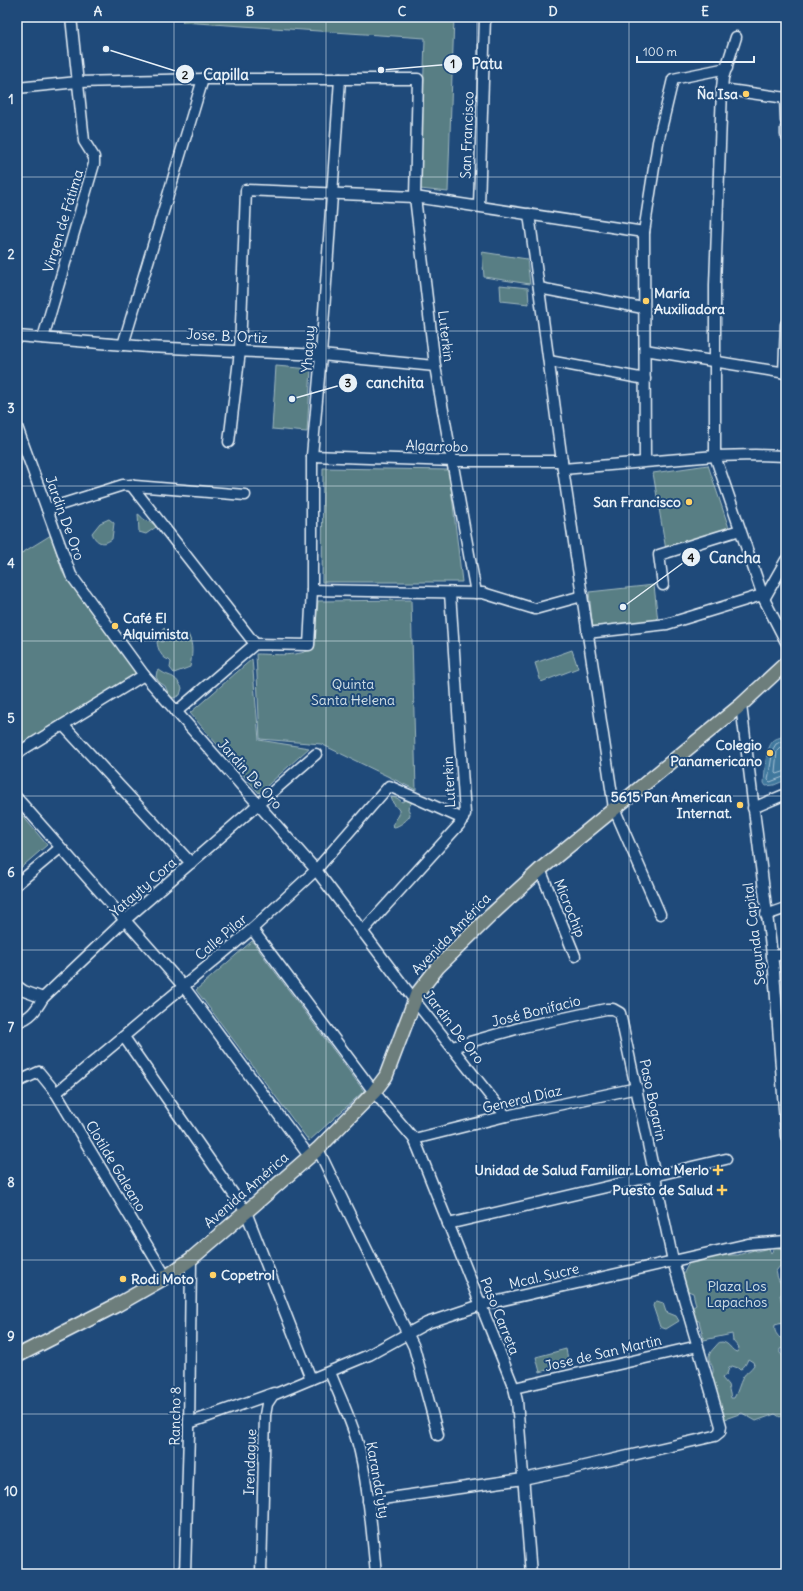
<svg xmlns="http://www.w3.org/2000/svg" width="803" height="1591" font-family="Delius,sans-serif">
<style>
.green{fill:#587e84;stroke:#a0b8be;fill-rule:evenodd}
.water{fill:#41789d;stroke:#84a8c1}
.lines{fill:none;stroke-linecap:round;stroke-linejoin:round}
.shore{stroke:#a5c1d4;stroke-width:1}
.minor-casing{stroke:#e8f1f8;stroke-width:13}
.major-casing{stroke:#e8f1f8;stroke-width:16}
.minor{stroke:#1f4a7a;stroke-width:10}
.major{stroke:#6d7e7c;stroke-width:13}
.grid{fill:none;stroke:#e8f1f8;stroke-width:1;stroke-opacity:0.55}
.poi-dot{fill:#ffd166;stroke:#1f4a7a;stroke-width:1.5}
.labels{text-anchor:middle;stroke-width:4;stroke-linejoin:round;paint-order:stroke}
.poi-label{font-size:14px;font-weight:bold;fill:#e8f1f8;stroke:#1f4a7a;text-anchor:end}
.street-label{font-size:14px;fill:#e8f1f8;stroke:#1f4a7a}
.park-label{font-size:14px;fill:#d2e0e7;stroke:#1f4a7a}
.leader{fill:none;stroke:#e8f1f8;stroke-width:1.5}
.callout-dot{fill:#e8f1f8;stroke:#1f4a7a;stroke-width:1.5}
.mark-label{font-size:12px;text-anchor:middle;font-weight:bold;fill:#111}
.callout-label{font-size:15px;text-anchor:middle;font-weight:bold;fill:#e8f1f8;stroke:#1f4a7a;stroke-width:4;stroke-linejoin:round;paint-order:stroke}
.neatline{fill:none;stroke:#e8f1f8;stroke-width:1.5}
.grid-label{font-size:13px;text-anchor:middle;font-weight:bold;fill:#e8f1f8}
</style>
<rect width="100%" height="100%" fill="#1f4a7a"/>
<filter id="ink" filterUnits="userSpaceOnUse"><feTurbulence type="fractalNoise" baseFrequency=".025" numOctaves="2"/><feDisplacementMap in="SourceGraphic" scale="8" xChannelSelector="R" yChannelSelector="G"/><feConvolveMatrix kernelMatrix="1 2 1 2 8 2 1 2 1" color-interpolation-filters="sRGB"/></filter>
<g filter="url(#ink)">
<!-- green -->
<g class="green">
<path d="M184 17H454L448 192 420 189 425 38 182 22Z"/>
<path d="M482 252 527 259 530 284 484 277Z"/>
<path d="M500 285 528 288 529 304 501 301Z"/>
<path d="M276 366 311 369 307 432 272 429Z"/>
<path d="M708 465 730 531 666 550 653 473Z"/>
<path d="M323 468 449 470 462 582H322Z"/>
<path d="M138 514C142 516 141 518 145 520 149 522 152 522 156 526V527L146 534 139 532Z"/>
<path d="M109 519 114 523 112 539C103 546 96 543 92 533L100 523Z"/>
<path d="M51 535 63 573 137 674 17 752V556Z"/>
<path d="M654 585 658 622 593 629 589 592Z"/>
<path d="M411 600 416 790 321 744 260 739 256 654C273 654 301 658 314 647L318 601Z"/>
<path d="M164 628 174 637H177L182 633 188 634C194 646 192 655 190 667L174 673 170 668 171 662 169 660C161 658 158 649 157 642L159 640 162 642 165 640 162 631Z"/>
<path d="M572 650 578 668 541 682 535 663Z"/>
<path d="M252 659 259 740 309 748 259 793 190 713Z"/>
<path d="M159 670C171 679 173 672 182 688L180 695 174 698 170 697 165 686 159 682 156 677 157 671Z"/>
<path d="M391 797 397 798 402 802 407 799 413 801 408 808C408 810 410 812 410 814 410 819 398 827 394 827L392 825 399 815V810L393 803Z"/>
<path d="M17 809 47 845 17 871Z"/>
<path d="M252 941 364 1091 309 1141 196 990Z"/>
<path d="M774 1247 783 1249 786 1248V1264L780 1266 776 1271C777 1280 783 1286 784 1293L780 1295 786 1322 775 1325C774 1331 776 1334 780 1338L786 1337V1347L780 1349V1353L786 1360V1380L782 1383 786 1385V1414L780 1417 775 1414 756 1421 742 1413 725 1419 722 1418 706 1396 703 1384C706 1380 712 1377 713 1372 714 1362 702 1360 715 1347 718 1344 718 1342 722 1342 730 1343 731 1351 737 1352L739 1348 733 1341 732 1334 704 1340 699 1321 695 1320 692 1308 696 1305 693 1293 688 1291C681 1273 682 1277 690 1261L721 1255H738L754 1250 757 1251 769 1248 771 1254ZM748 1359 753 1362 754 1365C751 1370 746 1372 743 1377 739 1384 738 1392 734 1398H731L728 1385 722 1378 727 1374 729 1368 732 1366 741 1369C745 1366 746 1364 748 1359Z"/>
<path d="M657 1301 663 1303 666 1312 676 1316 679 1321 666 1329 660 1327 653 1306 654 1303Z"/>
<path d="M566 1349 569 1364 540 1372 536 1357Z"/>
</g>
<!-- water -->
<path class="water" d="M786 733V780L774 785 766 786 764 783C765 772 765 749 773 741 777 737 781 739 786 733Z"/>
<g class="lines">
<!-- shore -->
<g class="shore">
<path d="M786 739 776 744 773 749 768 780 770 782 786 776"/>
<path d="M786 746 780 748 777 751 775 772 777 774 786 771"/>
</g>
<!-- minor casing -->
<g class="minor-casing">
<g id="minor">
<path d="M736 37 723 78 722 89 715 285V456L764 599 786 642"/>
<path d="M17 88 78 82 203 79H418L415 197 435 366 476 593"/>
<path d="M722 89 786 98"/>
<path d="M785 97 786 121"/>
<path d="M786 128V135"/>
<path d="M479 206 485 17"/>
<path d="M529 214 563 469 614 808 660 914"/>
<path d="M539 288 643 308"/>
<path d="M17 336 148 347 321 355 435 366"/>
<path d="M43 338 94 164V157L84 141 71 17"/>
<path d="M123 345 203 79"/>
<path d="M645 350 786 373"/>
<path d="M549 361 645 379"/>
<path d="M784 373 786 324"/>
<path d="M17 427 71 575 144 675 316 870 415 1001 506 1116"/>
<path d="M229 442 240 351 246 190 415 197 644 232"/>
<path d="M312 456 454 461H562"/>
<path d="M645 461 644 232 658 142 673 79 727 68"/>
<path d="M563 469 715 456 755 455 786 456"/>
<path d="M131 485 255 644"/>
<path d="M47 509 123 485 245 495"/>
<path d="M663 585 659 555 740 530"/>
<path d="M312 590 483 593 535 609 582 596"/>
<path d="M764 599 786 560"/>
<path d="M587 633 667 624 762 595"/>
<path d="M741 705 774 971 786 1136"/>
<path d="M176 712 255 644 309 645 312 590V456L321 355 340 79"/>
<path d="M63 725 191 863"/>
<path d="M17 754 22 750 144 675"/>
<path d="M17 798 184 987 309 1156"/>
<path d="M753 808 786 794"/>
<path d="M540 869 575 956"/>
<path d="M17 884 60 848"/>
<path d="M766 915 786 908"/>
<path d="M252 929 374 1092 414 1139 418 1148 514 1388 517 1401 531 1574"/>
<path d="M362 932 459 825 465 814 450 593"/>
<path d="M772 956 786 954"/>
<path d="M17 986 24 991 43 998"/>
<path d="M17 1022C31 1018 36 1010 43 998L125 920 316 754"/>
<path d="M124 1037 246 1212 311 1379"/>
<path d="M17 1082 39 1072 56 1093 166 1277"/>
<path d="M56 1093 252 929 316 870 389 786 463 819"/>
<path d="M414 1139 506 1116 637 1088"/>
<path d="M318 1149 414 1347 438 1435"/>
<path d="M448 1224 726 1159"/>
<path d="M330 1372C340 1398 354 1425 360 1452 369 1492 372 1533 376 1574"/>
<path d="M514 1388 698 1346"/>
<path d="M189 1423 274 1393"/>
<path d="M368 1501 523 1479 580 1467 715 1436 720 1432 721 1426 673 1261 620 1013 613 1009H606L523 1027 452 1047"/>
<path d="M185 1574 189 1433 191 1259"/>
<path d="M261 1574 265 1415 267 1404 273 1395 369 1355 427 1323 481 1305 748 1244 786 1241"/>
</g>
</g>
<!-- major casing -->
<g class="major-casing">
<path id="major" d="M17 1356 117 1305 166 1277 191 1259 246 1212 318 1149 374 1092 386 1076 417 994 438 967 491 915 542 868 741 705 786 663"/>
</g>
<!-- minor -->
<use href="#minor" class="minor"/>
<!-- major -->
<use href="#major" class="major"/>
</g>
</g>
<!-- grid -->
<path class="grid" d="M174 17V1574M326 17V1574M477 17V1574M629 17V1574M17 177H786M17 331H786M17 486H786M17 641H786M17 796H786M17 950H786M17 1105H786M17 1260H786M17 1414H786"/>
<!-- markers -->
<g class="poi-dot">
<circle cx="746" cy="94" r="4"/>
<circle cx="646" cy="301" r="4"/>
<circle cx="689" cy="502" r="4"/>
<circle cx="115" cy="626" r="4"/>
<circle cx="770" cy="753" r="4"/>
<circle cx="740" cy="805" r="4"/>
<path d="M716 1164h4v4h4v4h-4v4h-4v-4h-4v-4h4z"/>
<path d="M720 1184h4v4h4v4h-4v4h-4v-4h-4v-4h4z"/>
<circle cx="213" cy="1275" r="4"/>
<circle cx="123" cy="1279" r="4"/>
</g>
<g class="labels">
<!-- poi labels -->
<g class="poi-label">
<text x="738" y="99">Ña Isa</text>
<text x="654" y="298" text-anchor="start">María<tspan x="654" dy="16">Auxiliadora</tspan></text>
<text x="681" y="507">San Francisco</text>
<text x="123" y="623" text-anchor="start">Café El<tspan x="123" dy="16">Alquimista</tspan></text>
<text x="762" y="750">Colegio<tspan x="762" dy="16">Panamericano</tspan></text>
<text x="732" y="802">5615 Pan American<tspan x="732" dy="16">Internat.</tspan></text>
<text x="709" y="1175">Unidad de Salud Familiar Loma Merlo</text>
<text x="713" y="1195">Puesto de Salud</text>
<text x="221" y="1280" text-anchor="start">Copetrol</text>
<text x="131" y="1284" text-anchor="start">Rodi Moto</text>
</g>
<!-- street labels -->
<g class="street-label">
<text transform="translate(467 135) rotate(-88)" y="5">San Francisco</text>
<text transform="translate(63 221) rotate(-73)" y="5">Virgen de Fátima</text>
<text transform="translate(227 336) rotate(3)" y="5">Jose. B. Ortiz</text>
<text transform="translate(446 336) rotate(83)" y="5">Luterkin</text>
<text transform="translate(308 349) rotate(-86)" y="5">Yhaguy</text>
<text transform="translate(437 446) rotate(2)" y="5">Algarrobo</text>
<text transform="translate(65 518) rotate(70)" y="5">Jardin De Oro</text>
<text transform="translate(250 774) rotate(48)" y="5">Jardin De Oro</text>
<text transform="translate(449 782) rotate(-93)" y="5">Luterkin</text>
<text transform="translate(143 887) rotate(-41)" y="5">Yatayty Cora</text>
<text transform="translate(570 908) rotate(68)" y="5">Microchip</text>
<text transform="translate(451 934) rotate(-46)" y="5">Avenida América</text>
<text transform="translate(754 934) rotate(-97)" y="5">Segunda Capital</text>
<text transform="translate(221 937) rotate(-40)" y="5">Calle Pilar</text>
<text transform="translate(536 1011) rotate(-14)" y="5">José Bonifacio</text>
<text transform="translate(454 1027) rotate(52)" y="5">Jardin De Oro</text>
<text transform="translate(522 1099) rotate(-13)" y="5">General Díaz</text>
<text transform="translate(653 1100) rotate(78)" y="5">Paso Bogarin</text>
<text transform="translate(116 1166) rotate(59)" y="5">Clotilde Galeano</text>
<text transform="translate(246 1190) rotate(-41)" y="5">Avenida América</text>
<text transform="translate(544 1276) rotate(-13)" y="5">Mcal. Sucre</text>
<text transform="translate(500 1316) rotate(68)" y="5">Paso Carreta</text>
<text transform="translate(603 1353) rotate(-13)" y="5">Jose de San Martin</text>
<text transform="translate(175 1416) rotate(-89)" y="5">Rancho 8</text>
<text transform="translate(250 1462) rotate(-88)" y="5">Irendague</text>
<text transform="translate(378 1480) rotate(80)" y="5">Karanda'yty</text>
</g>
<!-- park labels -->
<g class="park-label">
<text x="353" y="689">Quinta<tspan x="353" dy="16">Santa Helena</tspan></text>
<text x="737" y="1291">Plaza Los<tspan x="737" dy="16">Lapachos</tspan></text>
</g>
</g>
<!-- callouts -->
<path class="leader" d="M381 70L453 64M106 49L185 74M292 399L348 383M623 607L691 557"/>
<g class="callout-dot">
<circle cx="381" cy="70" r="4"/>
<circle cx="106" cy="49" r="4"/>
<circle cx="292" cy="399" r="4"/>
<circle cx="623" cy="607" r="4"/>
<circle cx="453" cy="64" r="10"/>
<circle cx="185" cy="74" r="10"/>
<circle cx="348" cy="383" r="10"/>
<circle cx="691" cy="557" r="10"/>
</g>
<g class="mark-label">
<text x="453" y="68">1</text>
<text x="185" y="79">2</text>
<text x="348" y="387">3</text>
<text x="691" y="562">4</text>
</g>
<g class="callout-label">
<text x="487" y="69">Patu</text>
<text x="226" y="80">Capilla</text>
<text x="395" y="388">canchita</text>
<text x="735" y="563">Cancha</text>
</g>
<!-- margin -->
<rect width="803" height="1591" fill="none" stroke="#1f4a7a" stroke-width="44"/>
<!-- scale -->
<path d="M637 56v6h117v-6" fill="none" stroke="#e8f1f8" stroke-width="2"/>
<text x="643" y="56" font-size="12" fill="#e8f1f8" stroke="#1f4a7a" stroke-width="3" paint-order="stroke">100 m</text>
<rect x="22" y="22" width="759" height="1547" class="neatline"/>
<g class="grid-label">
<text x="98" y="16">A</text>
<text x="250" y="16">B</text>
<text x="402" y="16">C</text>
<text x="553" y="16">D</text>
<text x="705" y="16">E</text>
<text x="11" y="104">1</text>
<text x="11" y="259">2</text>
<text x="11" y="413">3</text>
<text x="11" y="568">4</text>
<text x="11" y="723">5</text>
<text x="11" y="877">6</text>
<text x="11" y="1032">7</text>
<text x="11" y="1187">8</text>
<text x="11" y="1341">9</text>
<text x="11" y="1496">10</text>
</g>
</svg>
